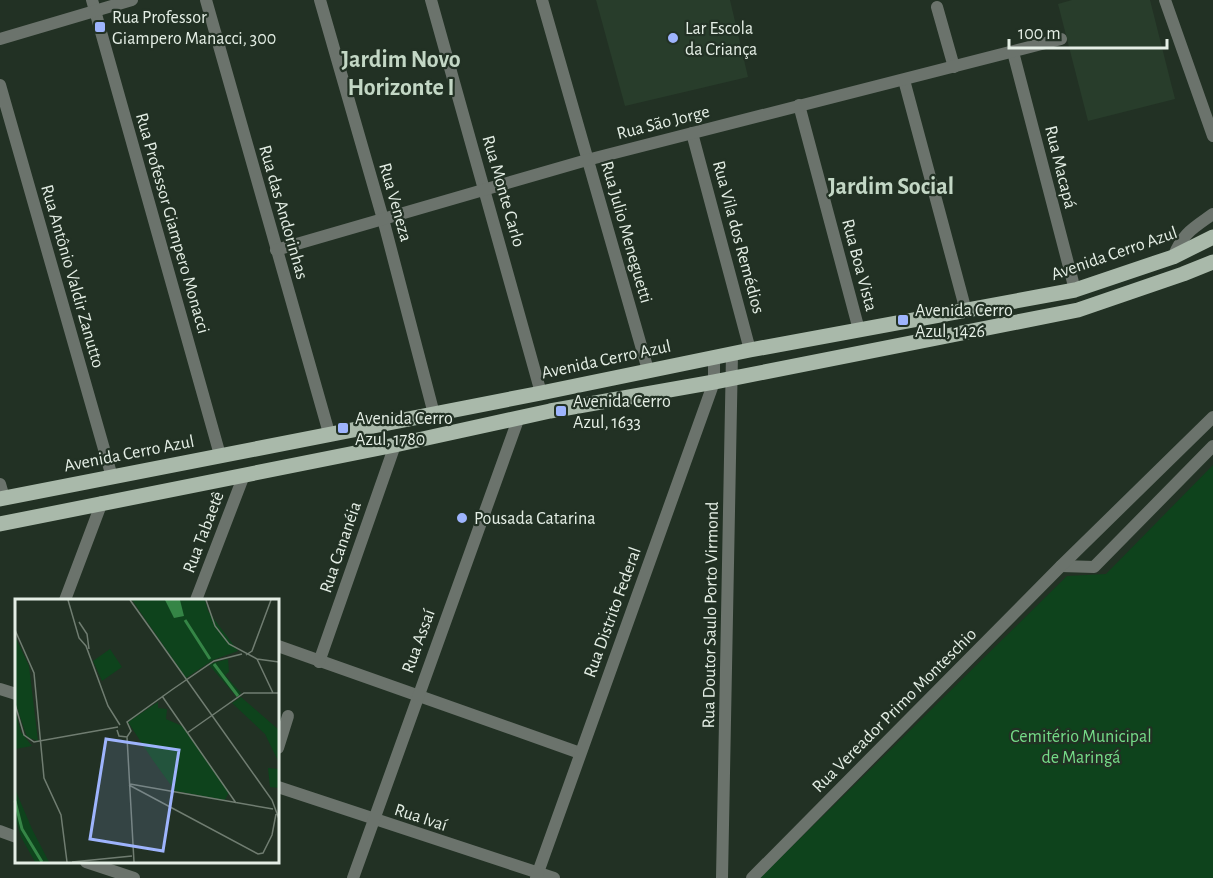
<svg xmlns="http://www.w3.org/2000/svg" width="1213" height="878" font-family="'Alegreya Sans',sans-serif">
<style>
.built{fill:#283d2b}
.green{fill:#0e431c}
.lines{fill:none;stroke-linecap:round;stroke-linejoin:round}
.minor{stroke:#6b736c;stroke-width:12}
.major{stroke:#a9b9aa;stroke-width:15}
.poi-dot{fill:#9eb4fd;stroke:#223124;stroke-width:2}
.labels{text-anchor:middle;stroke-width:4.5;stroke-linejoin:round;paint-order:stroke}
.poi-label{font-size:18px;fill:#e4eee5;stroke:#223124;text-anchor:start}
.street-label{font-size:18px;fill:#e4eee5;stroke:#223124}
.park-label{font-size:18px;fill:#75dc88;stroke:#223124}
.district-label{font-size:24px;font-weight:bold;fill:#c3d7c5;stroke:#223124}
.inset-river{fill:none;stroke:#358546;stroke-width:3}
.inset-road{fill:none;stroke:#707d71;stroke-width:1.5}
.view{fill:#9eb4fd;fill-opacity:0.15;stroke:#9eb4fd;stroke-width:3}
.inset-edge{fill:none;stroke:#e4eee5;stroke-width:3}
</style>
<rect width="100%" height="100%" fill="#223124"/>
<!-- built -->
<g class="built">
<path d="M596 0H730L748 77 625 106Z"/>
<path d="M1072 0H1150L1175 99 1088 121 1058 4Z"/>
</g>
<!-- green -->
<path class="green" d="M1213 465V878H760L1067 576 1106 574Z"/>
<g class="lines">
<!-- minor -->
<g class="minor">
<path d="M92 0 220 455"/>
<path d="M206 0 329 433"/>
<path d="M320 0 383 219 434 414"/>
<path d="M431 0 541 393"/>
<path d="M542 0 648 370"/>
<path d="M1165 0 1213 136"/>
<path d="M937 7 954 67"/>
<path d="M0 39 132 0"/>
<path d="M1013 52 1075 290"/>
<path d="M904 80 966 311"/>
<path d="M0 85 112 477"/>
<path d="M799 105 859 330"/>
<path d="M692 133 750 350"/>
<path d="M276 250 587 160 1061 39"/>
<path d="M1173 257C1183 233 1192 229 1213 214"/>
<path d="M0 484 4 498"/>
<path d="M1061 566 1094 567 1213 446"/>
<path d="M65 600 102 502"/>
<path d="M196 600 244 475"/>
<path d="M278 646 580 753"/>
<path d="M319 662 395 445"/>
<path d="M0 689 16 694"/>
<path d="M278 748 288 716"/>
<path d="M278 787 554 878"/>
<path d="M0 831 16 837"/>
<path d="M86 862 134 878"/>
<path d="M353 878 519 417"/>
<path d="M536 878 714 382V357"/>
<path d="M722 878 732 354"/>
<path d="M752 878 1061 566 1213 417"/>
</g>
<!-- major -->
<g class="major">
<path d="M0 499 541 393 750 350 1075 290 1173 257 1213 237"/>
<path d="M0 524 395 445 550 411 714 382 1078 310 1183 274 1213 262"/>
</g>
</g>
<!-- markers -->
<g class="poi-dot">
<rect x="94" y="21" width="12" height="12" rx="3"/>
<circle cx="673" cy="38" r="6"/>
<rect x="897" y="314" width="12" height="12" rx="3"/>
<rect x="555" y="405" width="12" height="12" rx="3"/>
<rect x="337" y="422" width="12" height="12" rx="3"/>
<circle cx="462" cy="518" r="6"/>
</g>
<g class="labels">
<!-- poi labels -->
<g class="poi-label">
<text x="112" y="23">Rua Professor<tspan x="112" dy="21">Giampero Manacci, 300</tspan></text>
<text x="685" y="34">Lar Escola<tspan x="685" dy="21">da Criança</tspan></text>
<text x="915" y="316">Avenida Cerro<tspan x="915" dy="21">Azul, 1426</tspan></text>
<text x="573" y="407">Avenida Cerro<tspan x="573" dy="21">Azul, 1633</tspan></text>
<text x="355" y="424">Avenida Cerro<tspan x="355" dy="21">Azul, 1780</tspan></text>
<text x="474" y="524">Pousada Catarina</text>
</g>
<!-- street labels -->
<g class="street-label">
<text transform="translate(663 122) rotate(-14)" y="6">Rua São Jorge</text>
<text transform="translate(1061 167) rotate(76)" y="6">Rua Macapá</text>
<text transform="translate(504 191) rotate(74)" y="6">Rua Monte Carlo</text>
<text transform="translate(396 202) rotate(74)" y="6">Rua Veneza</text>
<text transform="translate(284 212) rotate(74)" y="6">Rua das Andorinhas</text>
<text transform="translate(173 223) rotate(74)" y="6">Rua Professor Giampero Monacci</text>
<text transform="translate(627 232) rotate(74)" y="6">Rua Julio Meneguetti</text>
<text transform="translate(739 237) rotate(75)" y="6">Rua Vila dos Remédios</text>
<text transform="translate(1114 253) rotate(-19)" y="6">Avenida Cerro Azul</text>
<text transform="translate(860 265) rotate(75)" y="6">Rua Boa Vista</text>
<text transform="translate(73 276) rotate(74)" y="6">Rua Antônio Valdir Zanutto</text>
<text transform="translate(606 359) rotate(-12)" y="6">Avenida Cerro Azul</text>
<text transform="translate(129 453) rotate(-11)" y="6">Avenida Cerro Azul</text>
<text transform="translate(203 532) rotate(-69)" y="6">Rua Tabaetê</text>
<text transform="translate(340 547) rotate(-71)" y="6">Rua Cananéia</text>
<text transform="translate(612 612) rotate(-70)" y="6">Rua Distrito Federal</text>
<text transform="translate(710 615) rotate(-89)" y="6">Rua Doutor Saulo Porto Virmond</text>
<text transform="translate(418 641) rotate(-70)" y="6">Rua Assaí</text>
<text transform="translate(894 710) rotate(-45)" y="6">Rua Vereador Primo Monteschio</text>
<text transform="translate(421 817) rotate(18)" y="6">Rua Ivaí</text>
</g>
<!-- park labels -->
<g class="park-label">
<text x="1081" y="742">Cemitério Municipal<tspan x="1081" dy="21">de Maringá</tspan></text>
</g>
<!-- district labels -->
<g class="district-label">
<text x="401" y="67">Jardim Novo<tspan x="401" dy="28">Horizonte I</tspan></text>
<text x="891" y="194">Jardim Social</text>
</g>
</g>
<!-- overview -->
<g transform="translate(15 599)">
<rect width="264" height="264" fill="#223124"/>
<path d="M117 1H190L193 12 223 52 198 61 171 79ZM0 37 14 67 23 142 12 138 0 103ZM95 50 107 68 87 82 78 62ZM213 60 214 73 210 76 226 94 222 98 193 65ZM226 98 264 131V164L250 135 217 104ZM143 103V109L152 110 151 120 167 127 214 193 210 201 160 192 137 160 113 123ZM0 110 6 133 17 147 0 150ZM253 169 264 170V189L255 188ZM0 190 17 230 34 263H20L6 238 0 218Z" fill="#0e431c"/>
<path d="M150 1H165L169 17 159 19Z" fill="#358546"/>
<path class="inset-river" d="M170 21 195 60M199 65 223 97M0 202 7 230 27 263"/>
<path class="inset-road" d="M53 1 64 39 71 47 93 107 105 126M115 1 257 201 264 220M191 1 200 27 214 45 242 60 264 63M64 23 72 35 74 50M0 31 19 74 29 179 46 216 52 263M231 56 237 52 256 1M242 60 258 94M147 97 221 204M0 105 9 136 19 143 103 128M102 131 104 137 112 138 116 132 112 123 158 90 199 62 227 55M172 134 229 94H264M112 138 119 263M115 185 258 210M114 186 243 255 248 254 257 236 261 215M57 263 117 257"/>
<path class="view" d="M91 140 164 151 148 252 75 240Z"/>
<rect width="264" height="264" class="inset-edge"/>
</g>
<!-- scale -->
<path d="M1009 39v9h158v-9" fill="none" stroke="#e4eee5" stroke-width="3"/>
<text x="1018" y="39" font-size="18" fill="#e4eee5" stroke="#223124" stroke-width="4.5" paint-order="stroke">100 m</text>
</svg>
